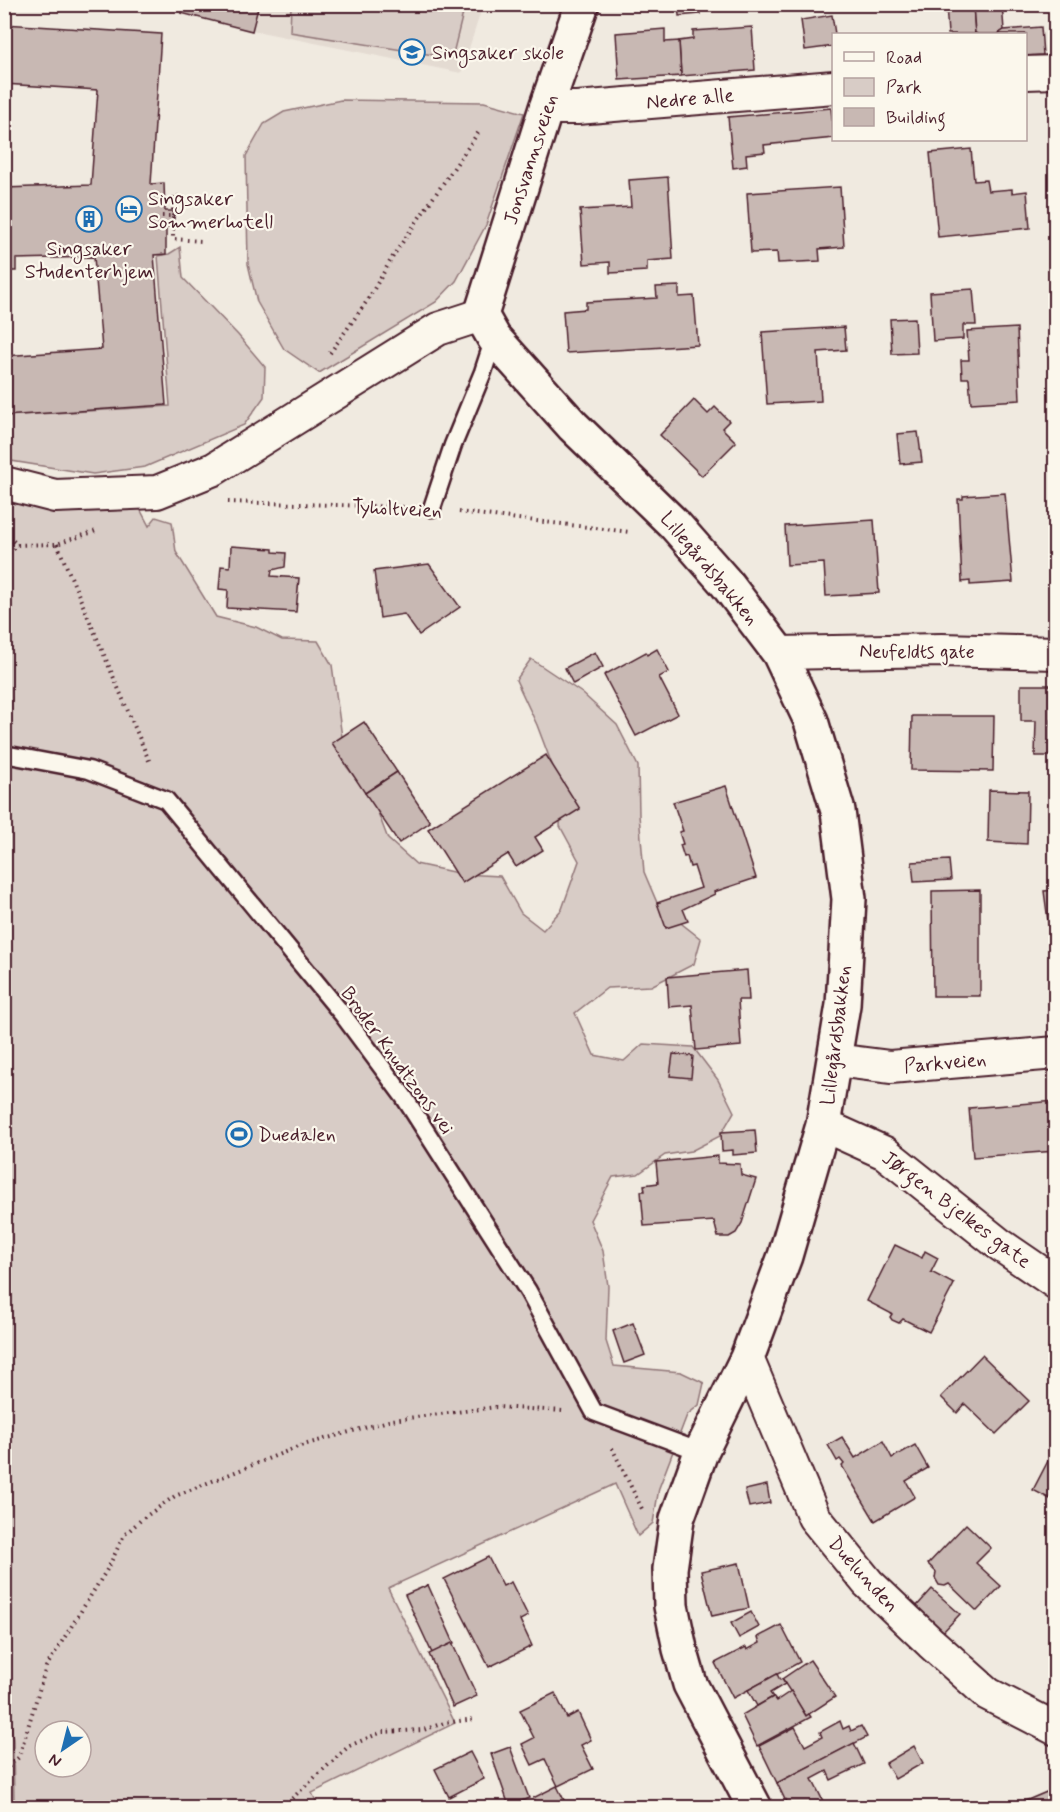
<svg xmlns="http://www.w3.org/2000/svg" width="1060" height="1812" font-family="Mynerve,sans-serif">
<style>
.built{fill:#e4dbd2}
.green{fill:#d8ccc6;stroke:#917678;stroke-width:1.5;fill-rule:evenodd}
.building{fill:#c8b8b3;stroke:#4a1f2b;stroke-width:1.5}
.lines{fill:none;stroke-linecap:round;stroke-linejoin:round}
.service-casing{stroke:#4a1f2b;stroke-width:21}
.minor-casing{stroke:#4a1f2b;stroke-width:36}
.tertiary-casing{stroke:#4a1f2b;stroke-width:38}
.path{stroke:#4a1f2b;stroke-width:4;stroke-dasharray:1.5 4.5;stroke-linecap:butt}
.service{stroke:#fbf7ec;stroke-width:16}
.minor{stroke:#fbf7ec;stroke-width:32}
.tertiary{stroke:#fbf7ec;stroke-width:33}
.labels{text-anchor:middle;stroke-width:4.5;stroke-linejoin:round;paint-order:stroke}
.poi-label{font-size:20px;fill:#4a1f2b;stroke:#fbf7ec;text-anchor:start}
.street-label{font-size:20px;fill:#4a1f2b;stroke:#fbf7ec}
</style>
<rect width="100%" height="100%" fill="#f0eae0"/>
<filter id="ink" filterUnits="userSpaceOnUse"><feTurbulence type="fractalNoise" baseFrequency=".0167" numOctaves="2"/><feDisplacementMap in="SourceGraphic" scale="12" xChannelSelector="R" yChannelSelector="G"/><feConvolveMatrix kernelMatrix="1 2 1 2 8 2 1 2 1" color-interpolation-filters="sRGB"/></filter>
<g filter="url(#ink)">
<!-- built -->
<path class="built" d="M145 5H483L461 73 251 30Z"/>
<!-- green -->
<g class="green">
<path d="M291 5V4L465 5 452 58 290 32Z"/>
<path d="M341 100 484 102 524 113 486 225 456 281 436 302 319 373 284 349 257 302 248 264 246 156 264 124 284 112Z"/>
<path d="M180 247 183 278 238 335 265 367 264 397 244 425 145 467 93 474 5 460 4 416 170 406 158 256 169 254Z"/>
<path d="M5 502 66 511H104L140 509 149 526 156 517 172 522 176 552 216 617 256 627 282 640 318 641 332 665 346 766 374 802 388 839 416 864 462 874 500 876 521 913 543 930 562 909 579 861 560 826 562 791 537 725 516 680 531 659 582 693 617 725 638 766 639 815 644 872 658 905 701 939 694 964 651 986 607 988 575 1013 594 1055 624 1061 643 1044 693 1047 718 1080 734 1112 720 1136 691 1151 665 1155 638 1174 613 1177 590 1220 603 1251 608 1286 606 1341 614 1366 681 1372 704 1383 699 1405 687 1415 659 1488 653 1523 638 1536 615 1484 388 1588 455 1723 312 1793 319 1807H14L13 1741 5 1679ZM45 1731H81V1767H45Z"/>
</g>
<!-- building -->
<g class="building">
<path d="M183 4H259L252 31 181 13Z"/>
<path d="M678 4H700V14L679 16Z"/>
<path d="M946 4H973L975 34H948Z"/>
<path d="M973 4H1002L1004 30 998 34H978L975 33Z"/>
<path d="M832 15 835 34H834V46L805 50 801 20Z"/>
<path d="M4 24 161 34 151 184 164 183 165 211H173L174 226 166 227V254L154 255 166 405 4 416V356L102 349 94 257 16 259V271H4V188L91 185 98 90 4 84Z"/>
<path d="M752 27 755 70 681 76 679 41 693 39V31Z"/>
<path d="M1041 27 1043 55 1026 56V34H998L1004 30Z"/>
<path d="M665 29V42L679 41 681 76 619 80 616 33Z"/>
<path d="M831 108 834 138 764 145 765 152 746 154 747 166 733 168 728 117Z"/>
<path d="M971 149 974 181 986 180 988 191 1012 189V193L1027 191 1030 228 938 237 930 153Z"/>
<path d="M668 177 673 259 647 261V271L610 273V262L584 264 580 210 631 207 629 180Z"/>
<path d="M840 187 844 247 819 249 820 261 778 263 777 252 751 253 747 193Z"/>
<path d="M679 286V297L694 296 698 345 566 353 563 311 586 309V302L657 298 656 287Z"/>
<path d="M973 289 976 325H963V339L933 341 930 292Z"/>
<path d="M915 318 917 353 892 354 890 319Z"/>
<path d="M844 327 846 350 818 352 821 401 767 404 762 332Z"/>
<path d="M1017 328 1020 400 971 403 969 378H962L961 360H969L967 331Z"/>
<path d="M694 400 708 414 715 407 729 421 722 428 736 442 702 476 660 435Z"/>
<path d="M918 432 922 462 900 464 897 434Z"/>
<path d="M1005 493 1013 582 970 585V581L962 582 958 499H963V496Z"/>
<path d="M874 520 879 593 826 596 824 563 787 565 785 526Z"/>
<path d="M231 546 273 549V552L286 553 285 567 272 570 271 576 299 578 296 612 227 608 228 590 219 589 221 566 230 567Z"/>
<path d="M429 564 460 607 419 635 404 614 380 618 374 571Z"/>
<path d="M657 649 669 672 659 677 678 714 636 736 604 675 646 652 647 655Z"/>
<path d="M595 652 603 667 573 684 565 668Z"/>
<path d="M1021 685H1056V720H1052V756H1035L1036 721H1021Z"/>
<path d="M912 716H994L993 771 911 770Z"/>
<rect x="1052" y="720" width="4" height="49"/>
<path d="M364 722 397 772 365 793 332 743Z"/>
<path d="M546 755 580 809 535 837 543 850 516 867 508 854 462 883 428 829Z"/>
<path d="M397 772 430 822 399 843 365 793Z"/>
<path d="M726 786 756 878 714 892 715 894 683 909 688 921 666 928 657 903 701 888 694 866 690 867 687 856 684 857 680 845 683 844 679 832 683 831 673 802Z"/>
<path d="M989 790 1028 791 1027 844 988 842Z"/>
<path d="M949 860 951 880 914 882 912 862Z"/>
<path d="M980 890V996H933L932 891Z"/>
<path d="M1056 890V927L1049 928 1044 891Z"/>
<path d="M747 970 749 1000H738L741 1046 696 1050 692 1005 669 1007 667 977Z"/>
<path d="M673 1054 693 1056 691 1078 670 1076Z"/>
<path d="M1056 1101V1151L973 1157 969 1108Z"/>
<path d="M755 1130 757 1153 733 1155V1150L722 1151 721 1132Z"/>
<path d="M718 1156V1163L740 1164 741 1175 756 1179 742 1223 736 1233 729 1237H718L714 1221 644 1226 641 1191H645L644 1185 658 1183 656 1162Z"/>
<path d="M895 1245 922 1258 925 1251 938 1258 931 1272 954 1284 929 1332 903 1319 899 1323 892 1320 890 1317 892 1314 867 1301Z"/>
<path d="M633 1323 645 1355 624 1363 613 1331Z"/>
<path d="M982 1355 1029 1401 996 1434 965 1404 957 1413 941 1397Z"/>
<path d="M842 1437 855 1458 883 1441 892 1458 915 1445 928 1468 906 1481 915 1497 875 1521 842 1466 844 1464 840 1459 837 1461 828 1445Z"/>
<path d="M1048 1461 1056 1465 1054 1501 1033 1490Z"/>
<path d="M767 1485 770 1503 749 1507 745 1490Z"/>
<path d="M966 1524 991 1548 976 1563 1001 1586 977 1611 949 1584 945 1586 939 1585 935 1578 936 1572 928 1564Z"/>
<path d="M488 1557 503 1586 511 1582 528 1616 520 1620 532 1646 489 1667 444 1579Z"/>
<path d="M739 1563 749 1608 712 1616 701 1571Z"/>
<path d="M428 1585 454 1643 432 1653 405 1595Z"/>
<path d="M932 1589 960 1614 942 1633 915 1608Z"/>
<path d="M751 1612 759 1627 739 1638 731 1623Z"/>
<path d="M781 1625 800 1662 733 1698 715 1663 746 1647 747 1650 760 1643 758 1637Z"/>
<path d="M452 1643 477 1696 453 1707 429 1654Z"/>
<path d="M810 1660 835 1697 806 1716 782 1679Z"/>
<path d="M777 1674 780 1680 782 1679 785 1684 770 1693 773 1697 757 1706 748 1690Z"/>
<path d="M791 1691 806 1716 809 1714 811 1717 757 1746 742 1715 773 1697 776 1701Z"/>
<path d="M555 1693 567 1718 578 1712 591 1740 581 1745 593 1769 558 1786 545 1759 532 1765 522 1744 534 1738 520 1710Z"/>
<path d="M840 1721 843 1729 849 1726 851 1731 861 1726 867 1737 777 1783 759 1746 795 1727 805 1746 822 1737 820 1732Z"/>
<path d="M854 1743 864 1764 831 1780 827 1771 812 1779 825 1805 820 1808H789L777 1783Z"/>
<path d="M914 1746 923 1763 895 1779 886 1763Z"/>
<path d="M510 1747 529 1798 509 1806 491 1754Z"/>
<path d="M470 1752 484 1779 449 1797 435 1769Z"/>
<path d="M557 1786 568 1808H538L533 1798Z"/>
<path d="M1056 1788V1808H1025L1023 1802Z"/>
</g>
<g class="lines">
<!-- service casing -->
<g class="service-casing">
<g id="service">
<path d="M432 508 453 445 483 372 494 338"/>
<path d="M4 754 89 770 166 800 343 1015 404 1097 528 1291 594 1412 701 1452"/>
</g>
</g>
<!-- minor casing -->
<g class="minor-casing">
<g id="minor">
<path d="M1026 73 1056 72"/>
<path d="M546 108H577L834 87"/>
<path d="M4 483 55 496 157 492 214 469 438 329 481 315"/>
<path d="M779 653 942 650 1056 653"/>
<path d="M835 1060 890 1067 1056 1053"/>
<path d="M823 1125 885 1153 999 1244 1056 1283"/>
<path d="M747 1358 814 1517 868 1583 931 1643 988 1694 1056 1729"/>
</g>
</g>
<!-- tertiary casing -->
<g class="tertiary-casing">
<path id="tertiary" d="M582 4 546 108 481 315 494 338 573 426 675 525 726 583 779 653 811 721 838 811 849 899 843 1005 823 1125 785 1256 747 1358 701 1452 677 1519 670 1569 671 1606 680 1649 690 1684 755 1808"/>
</g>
<!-- path -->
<g class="path">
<path d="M162 216H173V239L202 241"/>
<path d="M173 216V196L200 200"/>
<path d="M330 353 367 301 395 253 480 130"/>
<path d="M228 502 407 507"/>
<path d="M459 512 630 532"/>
<path d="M4 533 18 545"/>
<path d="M57 544 150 763"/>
<path d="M4 557 18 545 57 544 96 531"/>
<path d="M612 1448 643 1511"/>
<path d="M4 1771 19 1757 46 1667 108 1568 124 1535 142 1519 175 1496 300 1446 392 1420 496 1407 563 1411"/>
<path d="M285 1808 288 1802 349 1746 382 1732 423 1730 444 1723 474 1719"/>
</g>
<!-- service -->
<use href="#service" class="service"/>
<!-- minor -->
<use href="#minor" class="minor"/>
<!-- tertiary -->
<use href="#tertiary" class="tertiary"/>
</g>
</g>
<!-- icons -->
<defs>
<g id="school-ring" transform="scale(1.35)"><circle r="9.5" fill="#fbf7ec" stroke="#1f6fb2" stroke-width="1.5"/><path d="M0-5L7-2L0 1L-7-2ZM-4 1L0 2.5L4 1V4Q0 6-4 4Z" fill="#1f6fb2"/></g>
<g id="hotel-ring" transform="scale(1.35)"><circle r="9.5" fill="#fbf7ec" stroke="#1f6fb2" stroke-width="1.5"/><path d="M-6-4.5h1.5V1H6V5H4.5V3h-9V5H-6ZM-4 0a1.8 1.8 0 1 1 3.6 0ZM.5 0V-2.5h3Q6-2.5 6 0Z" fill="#1f6fb2"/></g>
<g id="building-ring" transform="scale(1.35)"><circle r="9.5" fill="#fbf7ec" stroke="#1f6fb2" stroke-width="1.5"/><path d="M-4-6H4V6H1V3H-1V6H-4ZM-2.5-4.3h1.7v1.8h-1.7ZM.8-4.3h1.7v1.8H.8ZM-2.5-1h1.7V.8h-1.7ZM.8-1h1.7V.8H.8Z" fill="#1f6fb2"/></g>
<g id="stadium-ring" transform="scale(1.35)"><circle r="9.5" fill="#fbf7ec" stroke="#1f6fb2" stroke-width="1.5"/><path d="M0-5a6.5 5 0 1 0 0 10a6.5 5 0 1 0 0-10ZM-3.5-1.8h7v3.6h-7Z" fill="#1f6fb2"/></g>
</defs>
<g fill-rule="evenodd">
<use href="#school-ring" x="412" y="52"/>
<use href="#hotel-ring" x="129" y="209"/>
<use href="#building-ring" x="89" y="219"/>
<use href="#stadium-ring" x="239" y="1134"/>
</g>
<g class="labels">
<!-- poi labels -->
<g class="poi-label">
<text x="432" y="59">Singsaker skole</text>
<text x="148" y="205">Singsaker<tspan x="148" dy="23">Sommerhotell</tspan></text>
<text x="89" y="255" text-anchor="middle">Singsaker<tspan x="89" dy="23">Studenterhjem</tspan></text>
<text x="258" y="1141">Duedalen</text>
</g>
<!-- street labels -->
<g class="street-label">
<text transform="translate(690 98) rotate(-5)" y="7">Nedre alle</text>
<text transform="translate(530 159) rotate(-72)" y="7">Jonsvannsveien</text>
<text transform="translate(397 508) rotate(3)" y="7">Tyholtveien</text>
<text transform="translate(710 568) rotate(50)" y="7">Lillegårdsbakken</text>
<text x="917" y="658">Neufeldts gate</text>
<text transform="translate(835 1035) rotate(-83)" y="7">Lillegårdsbakken</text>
<text transform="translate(398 1060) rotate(54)" y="7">Broder Knudtzons vei</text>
<text transform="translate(945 1062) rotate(-5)" y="7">Parkveien</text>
<text transform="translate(957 1209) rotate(37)" y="7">Jørgen Bjelkes gate</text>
<text transform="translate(864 1574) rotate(48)" y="7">Duelunden</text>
</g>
</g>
<!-- margin -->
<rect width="1060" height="1812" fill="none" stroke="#fbf7ec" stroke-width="24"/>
<rect x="12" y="12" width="1036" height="1788" fill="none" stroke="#4a1f2b" stroke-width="2" filter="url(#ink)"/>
<!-- legend -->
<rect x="832" y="33" width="195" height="108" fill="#fbf7ec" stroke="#b4a19f" stroke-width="1.5"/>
<rect x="844" y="52" width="30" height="9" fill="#fbf7ec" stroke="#b4a19f" stroke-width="1.5"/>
<text x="886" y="63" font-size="18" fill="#4a1f2b">Road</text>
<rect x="844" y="78" width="30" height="18" fill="#d8ccc6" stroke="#b4a19f" stroke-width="1.5"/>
<text x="886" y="93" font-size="18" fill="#4a1f2b">Park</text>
<rect x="844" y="108" width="30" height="18" fill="#c8b8b3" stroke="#b4a19f" stroke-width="1.5"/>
<text x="886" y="123" font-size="18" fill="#4a1f2b">Building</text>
<!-- north arrow -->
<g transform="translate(63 1749) rotate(215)"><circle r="28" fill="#fbf7ec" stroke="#b4a19f" stroke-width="1.5"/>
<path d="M0-4.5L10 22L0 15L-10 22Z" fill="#1f6fb2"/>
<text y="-9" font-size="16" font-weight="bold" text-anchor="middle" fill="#4a1f2b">N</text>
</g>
</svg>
